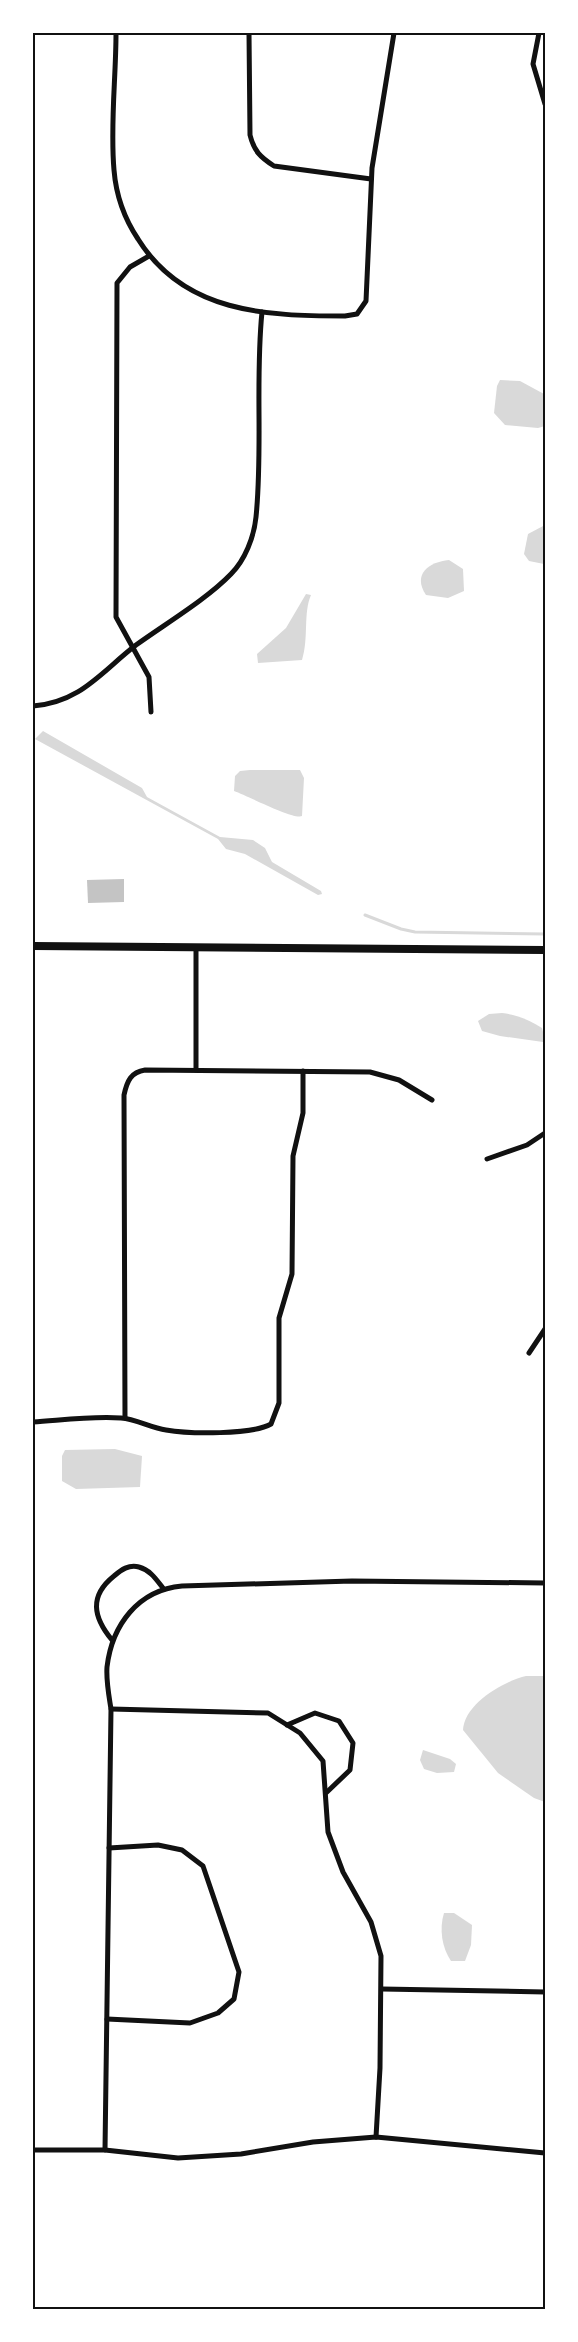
<svg xmlns="http://www.w3.org/2000/svg" width="578" height="2342" font-family="'Noto Serif',serif">
<style>
.water{fill:#d9d9d9}
.lines{fill:none;stroke-linecap:round;stroke-linejoin:round}
.stream{stroke:#d9d9d9;stroke-width:3}
.building{fill:#c4c4c4}
.minor{stroke:#111;stroke-width:5}
.secondary{stroke:#111;stroke-width:8}
.neatline{fill:none;stroke:#111;stroke-width:2}
</style>
<rect width="100%" height="100%" fill="#fff"/>
<!-- water -->
<g class="water">
<path d="M500 380 520 381 544 394 545 426 538 428 505 425 494 413 497 386Z"/>
<path d="M545 525V564H544L529 561 524 554 528 534Z"/>
<path d="M449 560 463 569 464 591 448 598 426 595C412 574 429 562 449 560Z"/>
<path d="M306 594 311 595C303 613 309 638 302 660L258 663 257 654 286 628Z"/>
<path d="M43 731 142 788 147 797 220 837 253 840 265 848 272 862 321 891 322 894 318 895 245 854 226 849 218 839 35 739Z"/>
<path d="M250 770H300L304 778 302 816C294 820 248 796 234 791L235 776 240 771Z"/>
<path d="M502 1013C518 1015 529 1020 542 1028L545 1040 543 1042 500 1036 482 1031 478 1021 489 1014Z"/>
<path d="M115 1449 142 1456 140 1487 76 1489 62 1481V1456L65 1450Z"/>
<path d="M526 1676H545V1802L534 1798 498 1773 463 1730C464 1704 504 1681 526 1676Z"/>
<path d="M423 1750 450 1759 456 1764 454 1772 437 1773 424 1769 420 1760Z"/>
<path d="M444 1913H454L472 1925 471 1945 465 1961H451C442 1948 439 1929 444 1913Z"/>
</g>
<g class="lines">
<!-- stream -->
<path class="stream" d="M365 915 401 929 415 932 545 934"/>
</g>
<!-- building -->
<path class="building" d="M124 879V902L88 903 87 880Z"/>
<g class="lines">
<!-- minor -->
<g class="minor">
<path d="M116 33C116 78 110 125 114 170 116 195 124 218 138 239 184 313 266 316 345 316L357 314 366 301 372 168 394 33"/>
<path d="M249 33 250 135C254 151 260 157 274 166L371 179"/>
<path d="M539 33 533 64 545 104"/>
<path d="M149 256 130 267 117 283 116 617 149 677 151 712"/>
<path d="M33 706C81 702 101 672 136 645 165 624 207 599 231 574 245 560 254 537 256 517 263 449 255 380 262 312"/>
<path d="M196 1070V947"/>
<path d="M487 1159 527 1145 545 1133"/>
<path d="M529 1353 545 1329"/>
<path d="M125 1418 124 1095C127 1081 131 1072 145 1070L370 1072 399 1080 432 1100"/>
<path d="M33 1422C63 1420 91 1416 121 1418 136 1419 151 1428 166 1430 189 1434 252 1435 271 1424L279 1403V1318L292 1274 293 1156 303 1113V1071"/>
<path d="M112 1640C93 1617 89 1596 114 1576 121 1570 129 1564 139 1567 150 1570 156 1579 163 1588"/>
<path d="M111 1709 268 1713 300 1733 323 1761 328 1832 343 1872 371 1922 381 1956 380 2068 376 2137"/>
<path d="M287 1725 315 1713 339 1721 353 1743 350 1770 327 1792"/>
<path d="M382 1989 545 1992"/>
<path d="M107 2019 190 2023 218 2013 234 1999 239 1972 203 1866 182 1850 158 1845 109 1848"/>
<path d="M33 2150H105L178 2158 241 2154 313 2142 376 2137 545 2153"/>
<path d="M105 2150 111 1709C109 1696 106 1681 107 1667 112 1625 138 1590 182 1586L352 1581 545 1583"/>
</g>
<!-- secondary -->
<path class="secondary" d="M33 946 545 950"/>
</g>
<!-- border -->
<rect width="578" height="2342" fill="none" stroke="#ffffff" stroke-width="69"/>
<rect x="34" y="34" width="510" height="2274" class="neatline"/>
</svg>
